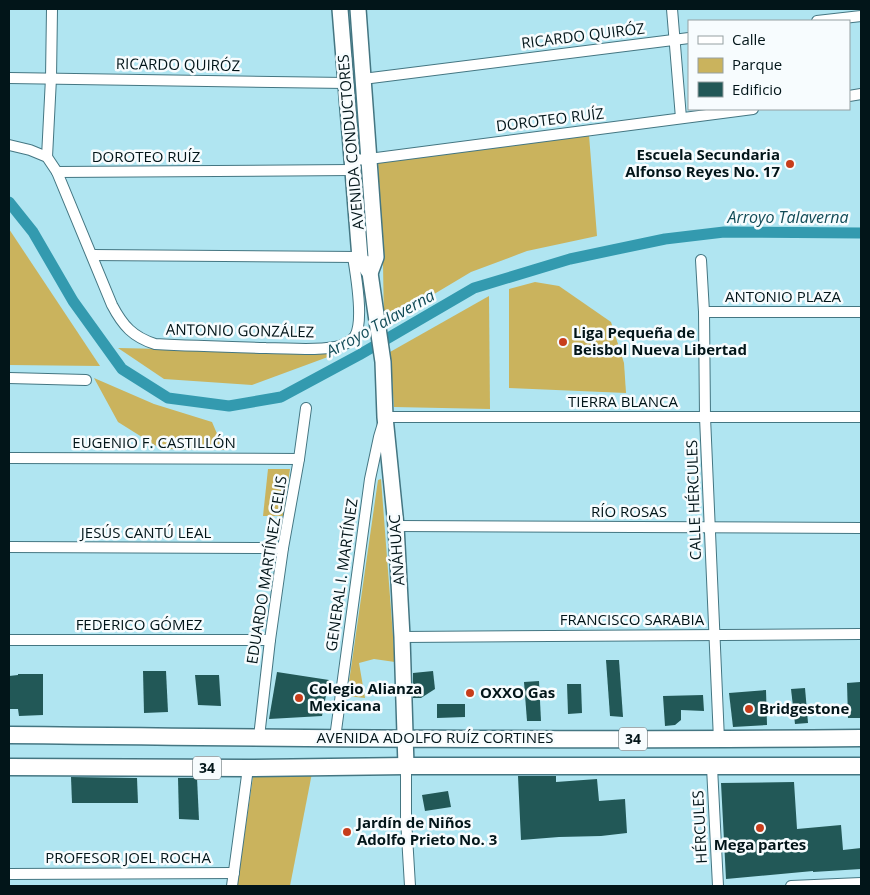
<svg xmlns="http://www.w3.org/2000/svg" width="870" height="895" font-family="'Open Sans',sans-serif">
<style>
.green{fill:#cab35d}
.lines{fill:none;stroke-linecap:round;stroke-linejoin:round}
.canal{stroke:#339aaf;stroke-width:11}
.building{fill:#225857}
.street-casing{stroke:#447682;stroke-width:12}
.secondary-casing{stroke:#447682;stroke-width:18}
.primary-casing{stroke:#447682;stroke-width:19}
.street{stroke:#fff;stroke-width:10}
.secondary{stroke:#fff;stroke-width:15}
.primary{stroke:#fff;stroke-width:16}
.poi-dot{fill:#c73d1b;stroke:#f7fcfe;stroke-width:2}
.labels{text-anchor:middle;stroke-width:5;stroke-linejoin:round;paint-order:stroke}
.shield{fill:#f7fcfe;stroke:#4c5a5e;stroke-width:1}
.shield-label{font-size:14px;font-weight:bold;fill:#021519}
.street-label{font-size:15px;fill:#021519;stroke:#f7fcfe}
.poi-label{font-size:15px;font-weight:bold;fill:#021519;stroke:#f7fcfe;text-anchor:start}
.water-label{font-size:16px;font-style:italic;fill:#114b57;stroke:#f7fcfe}
</style>
<rect width="100%" height="100%" fill="#b0e5f1"/>
<!-- green -->
<g class="green">
<path d="M589 135 597 236 527 251 471 272 384 324 383 264 378 161Z"/>
<path d="M9 229 100 366 9 365Z"/>
<path d="M535 282 559 286 611 322 624 363 626 393 509 388V289Z"/>
<path d="M489 296 490 409 394 407 390 352Z"/>
<path d="M118 348 257 351 336 354 252 385 164 379Z"/>
<path d="M94 378 154 404 212 422 224 450 161 449 118 422Z"/>
<path d="M268 469H290L283 516H263Z"/>
<path d="M381 479 395 662 374 659 359 663 365 698 347 696 378 480Z"/>
<path d="M254 770 312 773 290 886H237Z"/>
</g>
<g class="lines">
<!-- canal -->
<path class="canal" d="M9 202 33 232 73 301 122 369 168 398 229 406 281 397 359 355 474 288 570 259 665 239 724 232 861 233"/>
</g>
<!-- building -->
<g class="building">
<path d="M606 660H619L623 717 610 716Z"/>
<path d="M143 671H166L168 712 144 713Z"/>
<path d="M433 671 435 689 421 698H413V673Z"/>
<path d="M277 672 329 680 322 716 269 719Z"/>
<path d="M18 674H43V715L19 716 18 709H9V676L18 675Z"/>
<path d="M195 675H219L221 706 198 705Z"/>
<path d="M539 681 541 721H527L524 682Z"/>
<path d="M860 682 861 718H848L847 683Z"/>
<path d="M567 684H581L582 713 568 714Z"/>
<path d="M805 688 808 723 795 724 791 689Z"/>
<path d="M766 690 767 725 733 727 729 693Z"/>
<path d="M703 695 704 711 681 710V720L675 725 665 726 663 696Z"/>
<path d="M437 704H465V717L437 718Z"/>
<path d="M518 776H556V782L597 779 599 801 625 799 627 833 601 836 559 837 521 840Z"/>
<path d="M71 777 137 778 138 803H72Z"/>
<path d="M178 778H197L199 820 179 819Z"/>
<path d="M794 782 797 829 841 825 843 850 861 848V869L813 872V871L726 879 721 783Z"/>
<path d="M448 791 451 807 425 811 422 795Z"/>
</g>
<g class="lines">
<!-- street casing -->
<g class="street-casing">
<g id="street">
<path d="M672 9 681 118"/>
<path d="M817 21 861 16"/>
<path d="M9 78 346 83"/>
<path d="M363 79 689 38"/>
<path d="M849 96 861 94"/>
<path d="M9 145 30 150 47 157 57 172 352 170"/>
<path d="M47 157 51 78 52 9"/>
<path d="M352 160 369 159 753 109"/>
<path d="M57 172 112 305C123 326 133 337 155 344 192 346 229 347 266 348 289 348 313 351 335 347 342 346 351 342 355 336 364 321 356 275 353 257"/>
<path d="M92 255 358 257"/>
<path d="M701 260 704 312 705 417 719 740"/>
<path d="M704 312H861"/>
<path d="M9 378 86 380"/>
<path d="M9 458 299 459"/>
<path d="M396 526 861 528"/>
<path d="M9 547 283 548"/>
<path d="M402 637 861 634"/>
<path d="M9 640H270"/>
<path d="M259 737 270 640 283 548 299 459 306 408"/>
<path d="M335 738 370 479 379 437 385 417H861"/>
<path d="M406 766V819L410 886"/>
<path d="M712 767 718 886"/>
<path d="M9 874 234 873"/>
<path d="M232 886 248 768"/>
<path d="M791 886 861 883"/>
</g>
</g>
<!-- secondary casing -->
<g class="secondary-casing">
<g id="secondary">
<path d="M340 9 360 258 370 273 383 362 385 417 396 526 402 637 406 766"/>
<path d="M358 9 376 257 370 273"/>
</g>
</g>
<!-- primary casing -->
<g class="primary-casing">
<g id="primary">
<path d="M9 735C293 738 577 741 861 738"/>
<path d="M9 767 248 768 406 766H861"/>
</g>
</g>
<!-- street -->
<use href="#street" class="street"/>
<!-- secondary -->
<use href="#secondary" class="secondary"/>
<!-- primary -->
<use href="#primary" class="primary"/>
</g>
<!-- markers -->
<g class="poi-dot">
<circle cx="790" cy="164" r="5"/>
<circle cx="563" cy="342" r="5"/>
<circle cx="470" cy="693" r="5"/>
<circle cx="299" cy="698" r="5"/>
<circle cx="749" cy="709" r="5"/>
<circle cx="760" cy="828" r="5"/>
<circle cx="347" cy="832" r="5"/>
</g>
<g class="labels">
<!-- shield labels -->
<g class="shield">
<rect x="619" y="727.5" width="28" height="23" rx="4"/>
<rect x="193" y="756.5" width="28" height="23" rx="4"/>
</g>
<g class="shield-label">
<text x="633" y="744">34</text>
<text x="207" y="773">34</text>
</g>
<!-- street labels -->
<g class="street-label">
<text transform="translate(583 36) rotate(-7)" y="5">RICARDO QUIRÓZ</text>
<text transform="translate(178 65) rotate(1)" y="5">RICARDO QUIRÓZ</text>
<text transform="translate(550 120) rotate(-7)" y="5">DOROTEO RUÍZ</text>
<text transform="translate(351 142) rotate(-95)" y="5">AVENIDA CONDUCTORES</text>
<text x="146" y="162">DOROTEO RUÍZ</text>
<text x="783" y="302">ANTONIO PLAZA</text>
<text transform="translate(240 331) rotate(1)" y="5">ANTONIO GONZÁLEZ</text>
<text x="623" y="407">TIERRA BLANCA</text>
<text x="154" y="448">EUGENIO F. CASTILLÓN</text>
<text transform="translate(694 500) rotate(-92)" y="5">CALLE HÉRCULES</text>
<text x="629" y="517">RÍO ROSAS</text>
<text x="146" y="538">JESÚS CANTÚ LEAL</text>
<text transform="translate(397 550) rotate(-94)" y="5">ANÁHUAC</text>
<text transform="translate(267 570) rotate(-81)" y="5">EDUARDO MARTÍNEZ CELIS</text>
<text transform="translate(342 575) rotate(-82)" y="5">GENERAL I. MARTÍNEZ</text>
<text x="632" y="625">FRANCISCO SARABIA</text>
<text x="139" y="630">FEDERICO GÓMEZ</text>
<text x="435" y="743">AVENIDA ADOLFO RUÍZ CORTINES</text>
<text transform="translate(700 827) rotate(-93)" y="5">HÉRCULES</text>
<text x="128" y="863">PROFESOR JOEL ROCHA</text>
</g>
<!-- poi labels -->
<g class="poi-label">
<text x="780" y="160" text-anchor="end">Escuela Secundaria<tspan x="780" dy="17">Alfonso Reyes No. 17</tspan></text>
<text x="573" y="338">Liga Pequeña de<tspan x="573" dy="17">Beisbol Nueva Libertad</tspan></text>
<text x="309" y="694">Colegio Alianza<tspan x="309" dy="17">Mexicana</tspan></text>
<text x="480" y="698">OXXO Gas</text>
<text x="759" y="714">Bridgestone</text>
<text x="357" y="828">Jardín de Niños<tspan x="357" dy="17">Adolfo Prieto No. 3</tspan></text>
<text x="760" y="850" text-anchor="middle">Mega partes</text>
</g>
<!-- water labels -->
<g class="water-label">
<text x="788" y="223">Arroyo Talaverna</text>
<text transform="translate(380 323) rotate(-29)" y="6">Arroyo Talaverna</text>
</g>
</g>
<!-- border -->
<rect width="870" height="895" fill="none" stroke="#021519" stroke-width="20"/>
<!-- legend -->
<rect x="688" y="20" width="162" height="90" fill="#f7fcfe" stroke="#95a0a2"/>
<rect x="698" y="36" width="25" height="8" fill="#ffffff" stroke="#95a0a2"/>
<text x="732" y="45" font-size="15" fill="#021519">Calle</text>
<rect x="698" y="58" width="25" height="15" fill="#cab35d" stroke="#95a0a2"/>
<text x="732" y="70" font-size="15" fill="#021519">Parque</text>
<rect x="698" y="82" width="25" height="15" fill="#225857" stroke="#95a0a2"/>
<text x="732" y="95" font-size="15" fill="#021519">Edificio</text>
</svg>
